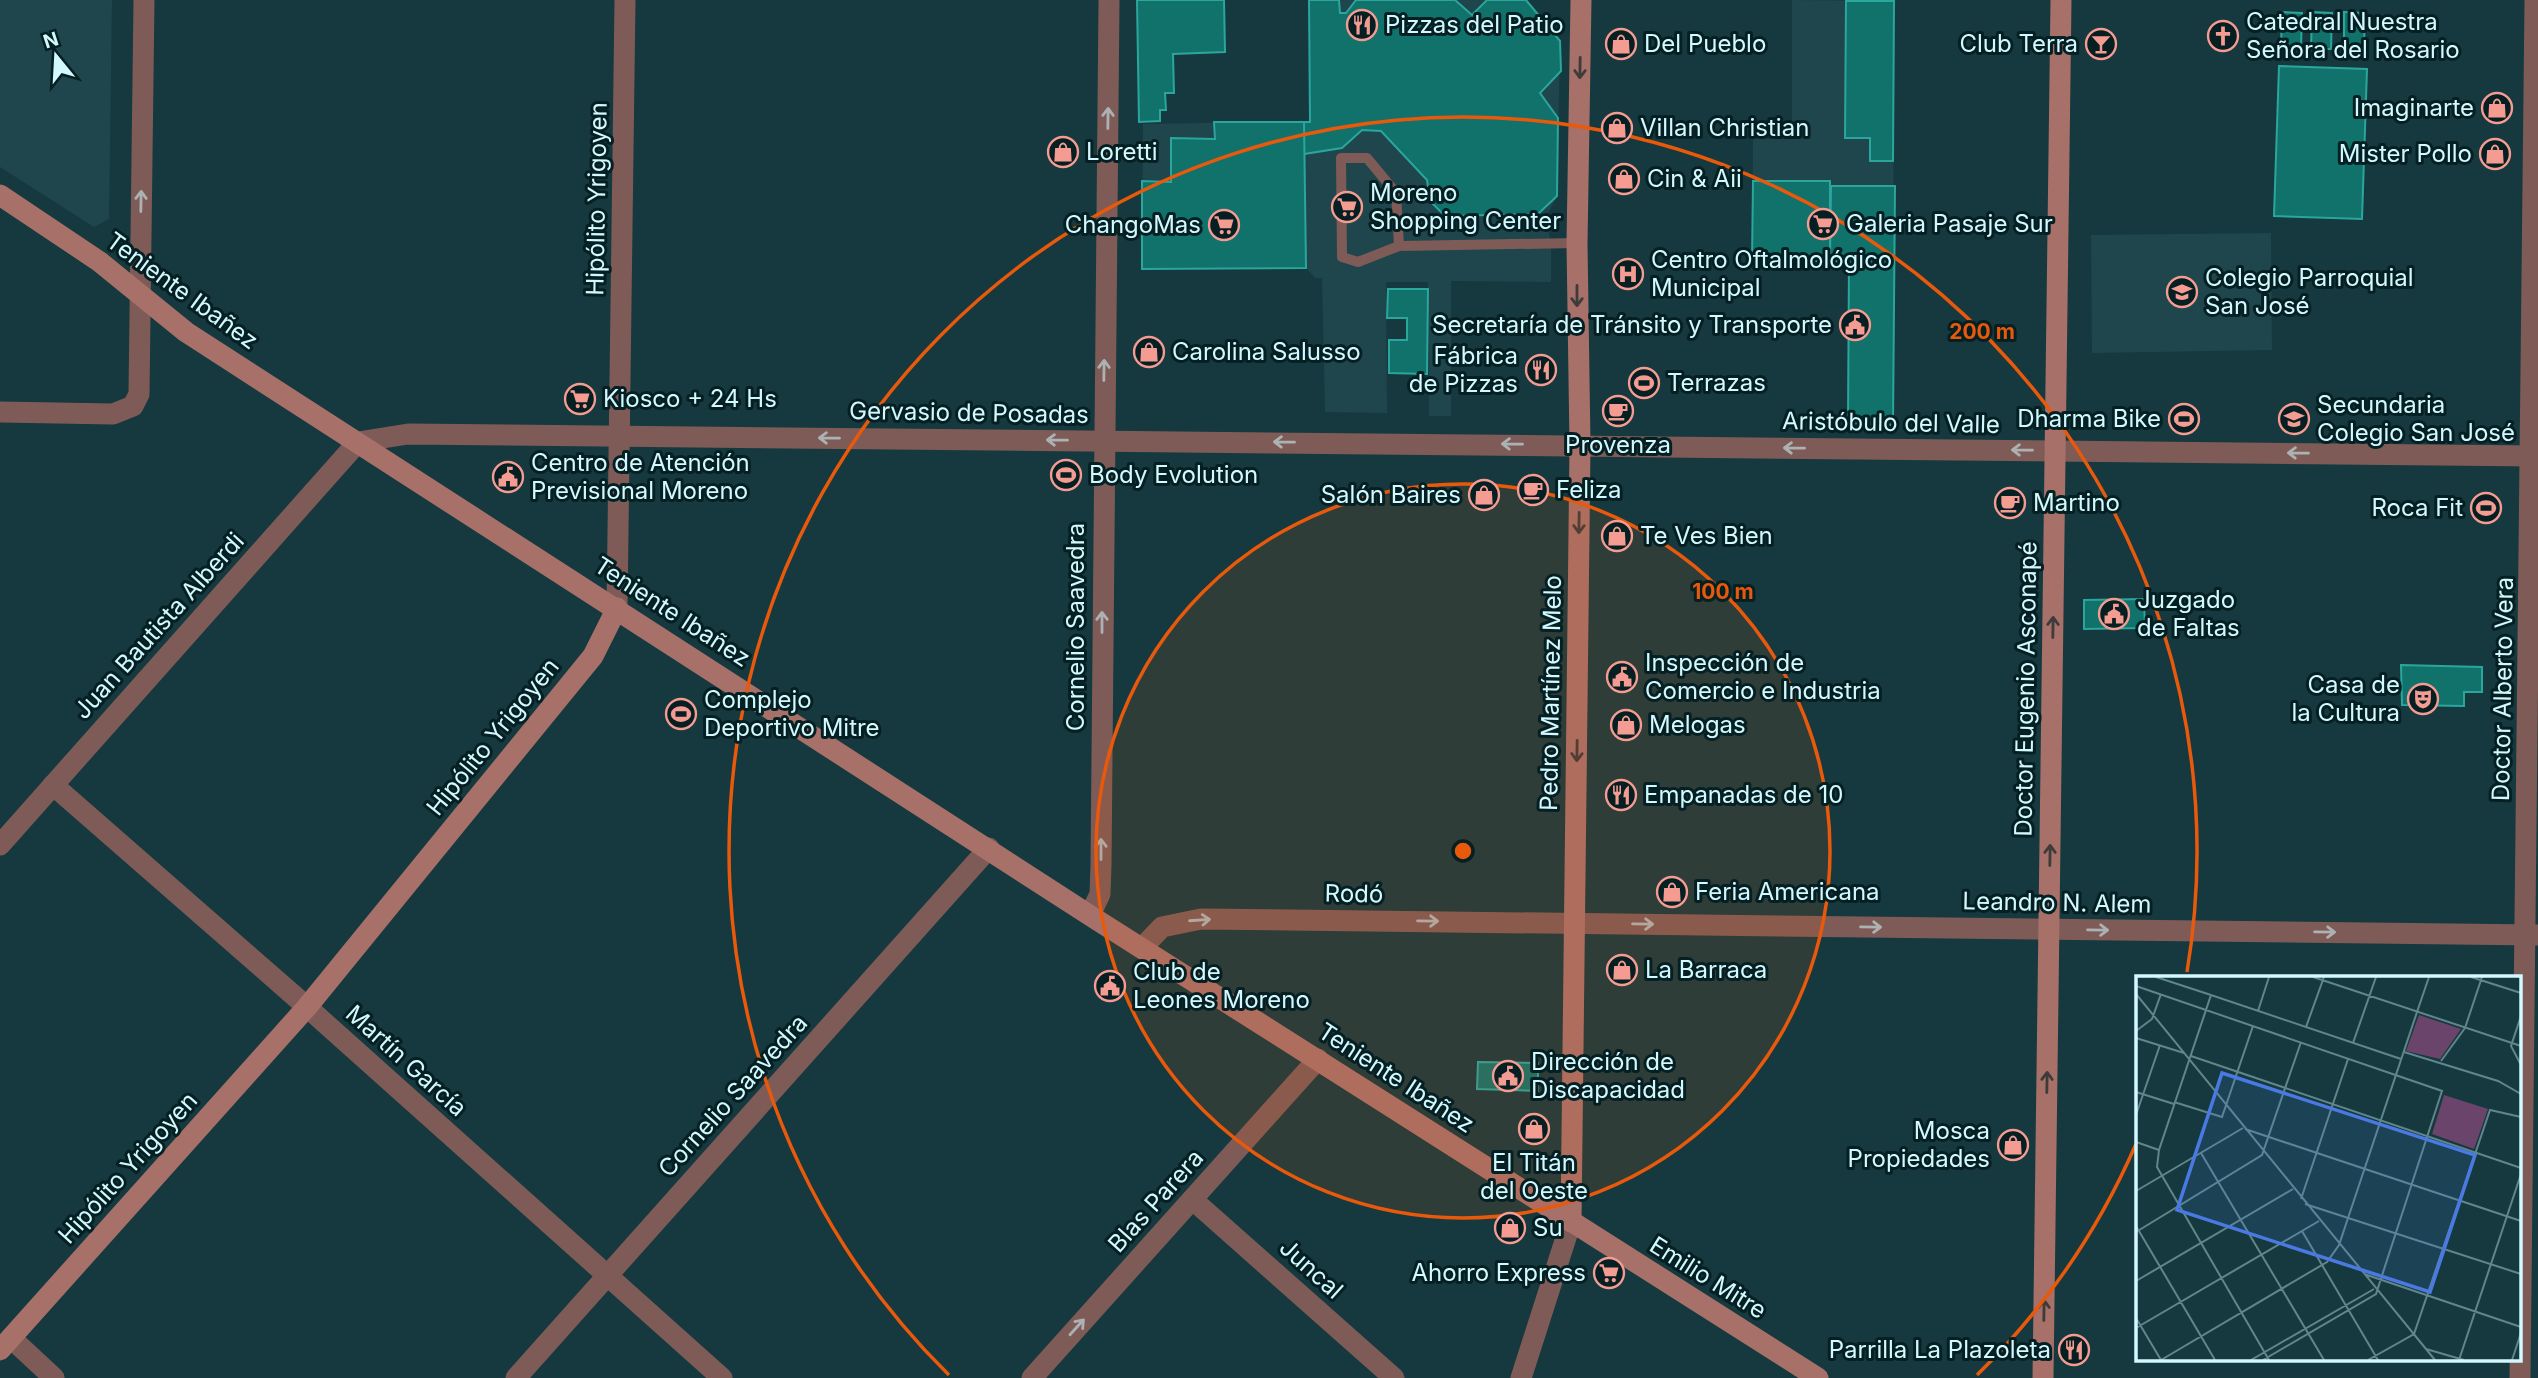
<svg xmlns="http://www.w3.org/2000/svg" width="2538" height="1378" font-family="Inter,sans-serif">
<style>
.built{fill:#1e464c}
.building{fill:#11726b;stroke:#2aa69d;stroke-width:2}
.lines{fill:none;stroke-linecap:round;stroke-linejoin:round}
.lane{stroke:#7e5b56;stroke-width:10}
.street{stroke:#7e5b56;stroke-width:21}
.secondary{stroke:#a77069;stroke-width:21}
.oneway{stroke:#3e3b3b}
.oneway2{stroke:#acb2b3}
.ring{fill:none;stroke:#e8590c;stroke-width:3.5}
.labels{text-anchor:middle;stroke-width:6;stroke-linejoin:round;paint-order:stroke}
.poi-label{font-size:24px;fill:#d1f9ff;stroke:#061f22;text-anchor:start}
.street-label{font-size:24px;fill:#d1f9ff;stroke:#061f22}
.inset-road{fill:none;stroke:#60868b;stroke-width:2}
.view{fill:#4a79e2;fill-opacity:0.15;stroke:#4a79e2;stroke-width:3.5}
.inset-edge{fill:none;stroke:#d1f9ff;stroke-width:3.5}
.centre{fill:#e8590c;stroke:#061f22;stroke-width:3.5}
.ring-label{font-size:21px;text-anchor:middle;font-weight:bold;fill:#e8590c;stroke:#061f22;stroke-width:6;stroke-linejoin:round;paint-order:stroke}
</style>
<rect width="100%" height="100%" fill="#15393e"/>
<!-- built -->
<g class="built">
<path d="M0 0H112L109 219 94 227 0 167Z"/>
<path d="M1309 0H1526L1560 41 1557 196 1546 218 1551 243V282L1451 281V416H1429L1428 282H1386L1387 413 1325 412 1322 278H1315L1306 268 1142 269 1143 124 1310 121Z"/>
<path d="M1792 0 1894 1 1893 425 1848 423V261H1752L1753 139H1792Z"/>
<path d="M2271 233 2272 350 2092 353 2091 235Z"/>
</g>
<!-- building -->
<g class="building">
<path d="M1137 0H1224L1225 52 1173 54 1174 93H1165L1166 110H1160V121L1139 122Z"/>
<path d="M1309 0H1339L1340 13H1346L1356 0H1455L1472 15 1487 0H1526L1560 41 1561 71 1540 93 1558 118 1557 196 1538 214 1445 216 1430 201 1427 180 1381 131 1362 130 1342 148 1304 154V122H1310Z"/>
<path d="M1846 1H1894L1893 161H1870V138H1845Z"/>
<path d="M2282 12 2302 13 2301 48 2281 47Z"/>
<path d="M2312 12 2332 13 2331 49H2311Z"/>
<path d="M2344 12 2365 13 2364 47H2344Z"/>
<path d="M2279 66 2367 69 2362 219 2274 216Z"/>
<path d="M1214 122H1304L1306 268 1142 269V181L1171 182V138L1215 139Z"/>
<path d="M1753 181H1830V261H1752Z"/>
<path d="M1831 186H1895L1893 425 1848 423 1849 261H1830Z"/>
<path d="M1388 289H1428L1427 374 1389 373V340H1407V318H1387Z"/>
<path d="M2144 599 2145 628 2084 629V600Z"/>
<path d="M2401 665 2482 667V692H2464V706L2402 705Z"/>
<path d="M1478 1062 1538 1063V1091L1477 1089Z"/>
</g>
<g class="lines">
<!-- lane -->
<path class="lane" d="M1399 246 1358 262 1342 257 1341 158H1367L1396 193 1399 246 1577 243"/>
<!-- street -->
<g class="street">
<path d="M0 412 113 414 133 406 139 394 144 0"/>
<path d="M617 608 625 0"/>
<path d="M53 785 307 1007 722 1378"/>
<path d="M0 845 358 442 408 434 2538 456"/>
<path d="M1090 915 1100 894 1101 865 1109 0"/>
<path d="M1142 948 1162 927 1201 919 2538 935"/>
<path d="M1193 1200 1394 1378"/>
<path d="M11 1338 54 1378"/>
<path d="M516 1378 989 848"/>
<path d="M1032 1378 1318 1059"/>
<path d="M1521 1378 1571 1222"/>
<path d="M2520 1378 2535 0"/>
</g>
<!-- secondary -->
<g class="secondary">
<path d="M0 195 100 262 186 332 1097 920 1818 1378"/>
<path d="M1571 1222 1580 445 1577 243 1581 0"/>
<path d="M0 1350 307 1007 593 656 617 608"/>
<path d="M2043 1378 2061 0"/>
</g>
</g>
<!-- one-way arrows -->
<defs><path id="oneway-shaft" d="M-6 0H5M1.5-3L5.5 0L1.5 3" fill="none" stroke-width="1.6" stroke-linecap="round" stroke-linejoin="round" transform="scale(1.75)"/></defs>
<g class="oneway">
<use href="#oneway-shaft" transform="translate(1580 68) rotate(91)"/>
<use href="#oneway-shaft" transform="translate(1577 296) rotate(90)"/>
<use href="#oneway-shaft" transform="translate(1579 523) rotate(91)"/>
<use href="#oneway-shaft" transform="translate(2053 627) rotate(-89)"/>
<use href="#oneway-shaft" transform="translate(1577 751) rotate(91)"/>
<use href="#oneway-shaft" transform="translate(2050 855) rotate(-89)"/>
<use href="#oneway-shaft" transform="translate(2047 1082) rotate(-89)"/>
<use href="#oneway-shaft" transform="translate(2044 1310) rotate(-89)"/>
</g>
<g class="oneway2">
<use href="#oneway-shaft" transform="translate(1108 118) rotate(-89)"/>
<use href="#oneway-shaft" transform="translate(141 201) rotate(-89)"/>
<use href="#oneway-shaft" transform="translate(1104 370) rotate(-89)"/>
<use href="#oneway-shaft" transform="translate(829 438) rotate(-179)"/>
<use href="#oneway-shaft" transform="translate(1057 440) rotate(-179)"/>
<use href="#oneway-shaft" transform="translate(1284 442) rotate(-179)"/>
<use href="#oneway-shaft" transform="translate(1512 444) rotate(-179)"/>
<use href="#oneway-shaft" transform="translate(1794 448) rotate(-179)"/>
<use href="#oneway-shaft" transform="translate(2022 450) rotate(-179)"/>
<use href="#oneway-shaft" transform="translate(2298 453) rotate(-179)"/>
<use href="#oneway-shaft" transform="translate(1102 622) rotate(-90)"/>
<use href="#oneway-shaft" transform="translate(1101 849) rotate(-90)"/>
<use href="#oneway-shaft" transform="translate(1200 920) rotate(-4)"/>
<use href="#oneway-shaft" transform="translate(1428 921) rotate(1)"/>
<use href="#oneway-shaft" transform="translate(1643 924) rotate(1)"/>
<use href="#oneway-shaft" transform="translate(1871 927) rotate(1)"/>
<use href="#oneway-shaft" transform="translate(2098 930) rotate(1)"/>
<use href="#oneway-shaft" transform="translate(2325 932) rotate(1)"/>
<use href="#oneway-shaft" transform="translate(1077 1327) rotate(-48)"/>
</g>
<!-- distance rings -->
<circle cx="1463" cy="851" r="367" fill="#e8590c" fill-opacity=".12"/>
<g class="ring">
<circle cx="1463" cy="851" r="367"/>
<path d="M2136 1144A734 734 0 0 1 1977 1375M949 1375A734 734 0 1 1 2187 972"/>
</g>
<!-- icons -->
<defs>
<g id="restaurant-ring" transform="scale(1.575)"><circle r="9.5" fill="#061f22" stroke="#f59c92" stroke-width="1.5"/><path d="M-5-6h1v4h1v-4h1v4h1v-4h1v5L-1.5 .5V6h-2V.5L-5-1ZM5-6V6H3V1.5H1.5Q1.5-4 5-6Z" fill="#f59c92"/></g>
<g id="church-ring" transform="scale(1.575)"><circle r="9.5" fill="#061f22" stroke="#f59c92" stroke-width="1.5"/><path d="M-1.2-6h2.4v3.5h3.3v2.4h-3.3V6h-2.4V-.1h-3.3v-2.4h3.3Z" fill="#f59c92"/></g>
<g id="shop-ring" transform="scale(1.575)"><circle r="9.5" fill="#061f22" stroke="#f59c92" stroke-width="1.5"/><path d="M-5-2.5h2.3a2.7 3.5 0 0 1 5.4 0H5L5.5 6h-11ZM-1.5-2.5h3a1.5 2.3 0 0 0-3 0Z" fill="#f59c92"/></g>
<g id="bar-ring" transform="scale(1.575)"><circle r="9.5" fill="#061f22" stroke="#f59c92" stroke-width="1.5"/><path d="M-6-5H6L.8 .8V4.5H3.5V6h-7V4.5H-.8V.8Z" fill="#f59c92"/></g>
<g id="supermarket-ring" transform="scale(1.575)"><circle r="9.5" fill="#061f22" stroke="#f59c92" stroke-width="1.5"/><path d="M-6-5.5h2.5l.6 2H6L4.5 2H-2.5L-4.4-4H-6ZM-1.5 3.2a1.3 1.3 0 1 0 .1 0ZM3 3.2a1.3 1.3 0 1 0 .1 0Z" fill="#f59c92"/></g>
<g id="hospital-ring" transform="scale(1.575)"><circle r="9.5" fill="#061f22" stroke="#f59c92" stroke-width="1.5"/><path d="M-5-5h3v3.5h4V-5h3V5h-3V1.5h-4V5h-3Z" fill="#f59c92"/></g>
<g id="school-ring" transform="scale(1.575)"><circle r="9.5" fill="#061f22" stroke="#f59c92" stroke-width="1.5"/><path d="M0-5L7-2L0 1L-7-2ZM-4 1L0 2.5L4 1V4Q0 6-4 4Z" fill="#f59c92"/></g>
<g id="civic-ring" transform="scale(1.575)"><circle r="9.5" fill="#061f22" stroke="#f59c92" stroke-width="1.5"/><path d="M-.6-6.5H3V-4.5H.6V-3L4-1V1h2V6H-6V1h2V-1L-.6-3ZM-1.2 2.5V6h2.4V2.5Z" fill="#f59c92"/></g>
<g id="stadium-ring" transform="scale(1.575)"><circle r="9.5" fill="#061f22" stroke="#f59c92" stroke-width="1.5"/><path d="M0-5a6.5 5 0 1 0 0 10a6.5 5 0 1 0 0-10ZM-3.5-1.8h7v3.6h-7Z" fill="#f59c92"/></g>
<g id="cafe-ring" transform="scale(1.575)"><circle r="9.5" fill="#061f22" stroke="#f59c92" stroke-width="1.5"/><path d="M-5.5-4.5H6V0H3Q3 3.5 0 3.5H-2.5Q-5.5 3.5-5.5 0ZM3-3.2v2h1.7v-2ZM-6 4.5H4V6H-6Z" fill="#f59c92"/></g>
<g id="university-ring" transform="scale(1.575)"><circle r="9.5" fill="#061f22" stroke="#f59c92" stroke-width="1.5"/><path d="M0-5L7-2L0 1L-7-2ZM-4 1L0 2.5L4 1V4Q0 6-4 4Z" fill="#f59c92"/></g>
<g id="theatre-ring" transform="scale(1.575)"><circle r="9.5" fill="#061f22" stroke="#f59c92" stroke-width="1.5"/><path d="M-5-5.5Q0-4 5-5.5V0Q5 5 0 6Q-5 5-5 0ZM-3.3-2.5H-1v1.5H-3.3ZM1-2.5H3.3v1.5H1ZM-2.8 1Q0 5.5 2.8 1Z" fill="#f59c92"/></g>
</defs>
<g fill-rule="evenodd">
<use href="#restaurant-ring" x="1362" y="25"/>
<use href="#church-ring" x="2223" y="36"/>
<use href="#shop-ring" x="1621" y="44"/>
<use href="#bar-ring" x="2101" y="44"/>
<use href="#shop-ring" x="2497" y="108"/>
<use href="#shop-ring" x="1617" y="128"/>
<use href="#shop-ring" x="1063" y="152"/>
<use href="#shop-ring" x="2495" y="154"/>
<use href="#shop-ring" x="1624" y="179"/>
<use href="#supermarket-ring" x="1347" y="207"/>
<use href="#supermarket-ring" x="1823" y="224"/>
<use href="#supermarket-ring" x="1224" y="225"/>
<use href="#hospital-ring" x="1628" y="274"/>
<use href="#school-ring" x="2182" y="292"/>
<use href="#civic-ring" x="1855" y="325"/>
<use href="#shop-ring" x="1149" y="352"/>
<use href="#restaurant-ring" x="1541" y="370"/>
<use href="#stadium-ring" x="1644" y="383"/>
<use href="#supermarket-ring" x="580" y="399"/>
<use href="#cafe-ring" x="1618" y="411"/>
<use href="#stadium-ring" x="2184" y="419"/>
<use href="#university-ring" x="2294" y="419"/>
<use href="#stadium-ring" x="1066" y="475"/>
<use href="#civic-ring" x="508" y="477"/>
<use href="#cafe-ring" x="1533" y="490"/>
<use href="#shop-ring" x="1484" y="495"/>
<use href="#cafe-ring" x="2010" y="503"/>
<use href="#stadium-ring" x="2486" y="508"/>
<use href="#shop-ring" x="1617" y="536"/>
<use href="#civic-ring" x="2114" y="614"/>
<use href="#civic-ring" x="1622" y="677"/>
<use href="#theatre-ring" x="2423" y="699"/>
<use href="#stadium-ring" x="681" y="714"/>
<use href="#shop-ring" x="1626" y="725"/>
<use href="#restaurant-ring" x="1621" y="795"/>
<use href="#shop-ring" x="1672" y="892"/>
<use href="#shop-ring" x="1622" y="970"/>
<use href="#civic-ring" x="1110" y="986"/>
<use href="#civic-ring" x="1508" y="1076"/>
<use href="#shop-ring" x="1534" y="1129"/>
<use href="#shop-ring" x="2013" y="1145"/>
<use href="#shop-ring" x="1510" y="1228"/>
<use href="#supermarket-ring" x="1609" y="1273"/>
<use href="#restaurant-ring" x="2074" y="1350"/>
</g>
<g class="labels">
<!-- poi labels -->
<g class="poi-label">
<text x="2246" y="30">Catedral Nuestra<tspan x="2246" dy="28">Señora del Rosario</tspan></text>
<text x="1385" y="33">Pizzas del Patio</text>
<text x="1644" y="52">Del Pueblo</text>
<text x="2078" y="52" text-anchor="end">Club Terra</text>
<text x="2474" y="116" text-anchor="end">Imaginarte</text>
<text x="1640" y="136">Villan Christian</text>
<text x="1086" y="160">Loretti</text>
<text x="2472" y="162" text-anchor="end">Mister Pollo</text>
<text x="1647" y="187">Cin &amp; Aii</text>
<text x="1370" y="201">Moreno<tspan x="1370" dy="28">Shopping Center</tspan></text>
<text x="1846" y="232">Galeria Pasaje Sur</text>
<text x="1201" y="233" text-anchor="end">ChangoMas</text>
<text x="1651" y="268">Centro Oftalmológico<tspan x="1651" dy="28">Municipal</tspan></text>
<text x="2205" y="286">Colegio Parroquial<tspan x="2205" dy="28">San José</tspan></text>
<text x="1832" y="333" text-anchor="end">Secretaría de Tránsito y Transporte</text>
<text x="1172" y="360">Carolina Salusso</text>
<text x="1518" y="364" text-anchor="end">Fábrica<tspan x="1518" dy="28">de Pizzas</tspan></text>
<text x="1667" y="391">Terrazas</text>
<text x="603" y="407">Kiosco + 24 Hs</text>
<text x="2317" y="413">Secundaria<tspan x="2317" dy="28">Colegio San José</tspan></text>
<text x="2161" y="427" text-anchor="end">Dharma Bike</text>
<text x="1618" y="453" text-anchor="middle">Provenza</text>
<text x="531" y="471">Centro de Atención<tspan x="531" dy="28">Previsional Moreno</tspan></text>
<text x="1089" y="483">Body Evolution</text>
<text x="1556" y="498">Feliza</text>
<text x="1461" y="503" text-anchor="end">Salón Baires</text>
<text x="2033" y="511">Martino</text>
<text x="2463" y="516" text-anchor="end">Roca Fit</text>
<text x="1640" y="544">Te Ves Bien</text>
<text x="2137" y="608">Juzgado<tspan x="2137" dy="28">de Faltas</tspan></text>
<text x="1645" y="671">Inspección de<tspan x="1645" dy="28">Comercio e Industria</tspan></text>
<text x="2400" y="693" text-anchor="end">Casa de<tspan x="2400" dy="28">la Cultura</tspan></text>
<text x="704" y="708">Complejo<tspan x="704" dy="28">Deportivo Mitre</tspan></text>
<text x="1649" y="733">Melogas</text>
<text x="1644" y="803">Empanadas de 10</text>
<text x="1695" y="900">Feria Americana</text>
<text x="1645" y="978">La Barraca</text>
<text x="1133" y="980">Club de<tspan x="1133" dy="28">Leones Moreno</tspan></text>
<text x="1531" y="1070">Dirección de<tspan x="1531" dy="28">Discapacidad</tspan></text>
<text x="1990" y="1139" text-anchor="end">Mosca<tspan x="1990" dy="28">Propiedades</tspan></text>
<text x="1534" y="1171" text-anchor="middle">El Titán<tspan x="1534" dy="28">del Oeste</tspan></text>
<text x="1533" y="1236">Su</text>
<text x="1586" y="1281" text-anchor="end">Ahorro Express</text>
<text x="2051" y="1358" text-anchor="end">Parrilla La Plazoleta</text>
</g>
<!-- street labels -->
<g class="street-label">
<text transform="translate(597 199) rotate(-89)" y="8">Hipólito Yrigoyen</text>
<text transform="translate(182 291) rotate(36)" y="8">Teniente Ibañez</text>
<text transform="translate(969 413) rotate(1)" y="8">Gervasio de Posadas</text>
<text transform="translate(1891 423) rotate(1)" y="8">Aristóbulo del Valle</text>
<text transform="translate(672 612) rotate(33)" y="8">Teniente Ibañez</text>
<text transform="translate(159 626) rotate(-48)" y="8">Juan Bautista Alberdi</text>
<text transform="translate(1076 627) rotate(-90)" y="8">Cornelio Saavedra</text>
<text transform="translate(2026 689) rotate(-89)" y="8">Doctor Eugenio Asconapé</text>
<text transform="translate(2503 689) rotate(-89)" y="8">Doctor Alberto Vera</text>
<text transform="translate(1551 693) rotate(-89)" y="8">Pedro Martínez Melo</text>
<text transform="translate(493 737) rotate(-51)" y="8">Hipólito Yrigoyen</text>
<text transform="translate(1354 894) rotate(1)" y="8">Rodó</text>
<text transform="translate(2057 903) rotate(1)" y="8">Leandro N. Alem</text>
<text transform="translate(406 1061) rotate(42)" y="8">Martín García</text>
<text transform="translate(1396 1078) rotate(33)" y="8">Teniente Ibañez</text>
<text transform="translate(733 1096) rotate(-48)" y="8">Cornelio Saavedra</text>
<text transform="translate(128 1168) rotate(-48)" y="8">Hipólito Yrigoyen</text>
<text transform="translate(1156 1201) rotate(-48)" y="8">Blas Parera</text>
<text transform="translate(1311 1269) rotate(42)" y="8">Juncal</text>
<text transform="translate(1708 1278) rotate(32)" y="8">Emilio Mitre</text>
</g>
</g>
<!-- overview -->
<g transform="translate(2136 976)">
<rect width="385" height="385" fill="#15393e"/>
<path d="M283 39 325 53 304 83 270 75ZM308 119 352 133 338 173 296 158Z" fill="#6a446a"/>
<path class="inset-road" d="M20 1 75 19M177 1 385 70M335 1 385 17M0 10 306 115 240 318 127 384M0 18 299 384M122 35 133 1M281 36 293 1M385 40 375 70 385 89M170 51 188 1M329 52 346 1M0 55 16 43 25 18M0 62 48 77M217 67 240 1M268 76 362 105 385 118M55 80 385 192M305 85 329 52M0 116 38 128M38 126 86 141 117 50M0 139 24 69M109 153 385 245M0 166 23 174M65 177 188 384M0 215 107 152M165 223 212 83M169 228 385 298M0 250 79 384M166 255 242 384M0 256 126 179 165 66M228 298 385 351M0 305 157 213M0 342 25 384M0 352 183 245M290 373 328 384M25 384 191 286 203 269 281 36M115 384 238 313M133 384 21 191 23 174 75 19 265 83M232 384 278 358 354 134 385 141M323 384 385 198M376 384 385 357"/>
<path class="view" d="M86 97 339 179 294 316 41 234Z"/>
<rect width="385" height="385" class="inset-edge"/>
</g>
<circle cx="1463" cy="851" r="10" class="centre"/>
<g class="ring-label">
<text x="1982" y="339">200 m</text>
<text x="1723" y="599">100 m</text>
</g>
<!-- north arrow -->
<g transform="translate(56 56) rotate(342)" stroke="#061f22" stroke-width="5" paint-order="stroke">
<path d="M0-5L12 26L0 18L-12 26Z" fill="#d1f9ff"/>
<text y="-10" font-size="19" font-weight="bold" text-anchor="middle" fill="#d1f9ff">N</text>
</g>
</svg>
